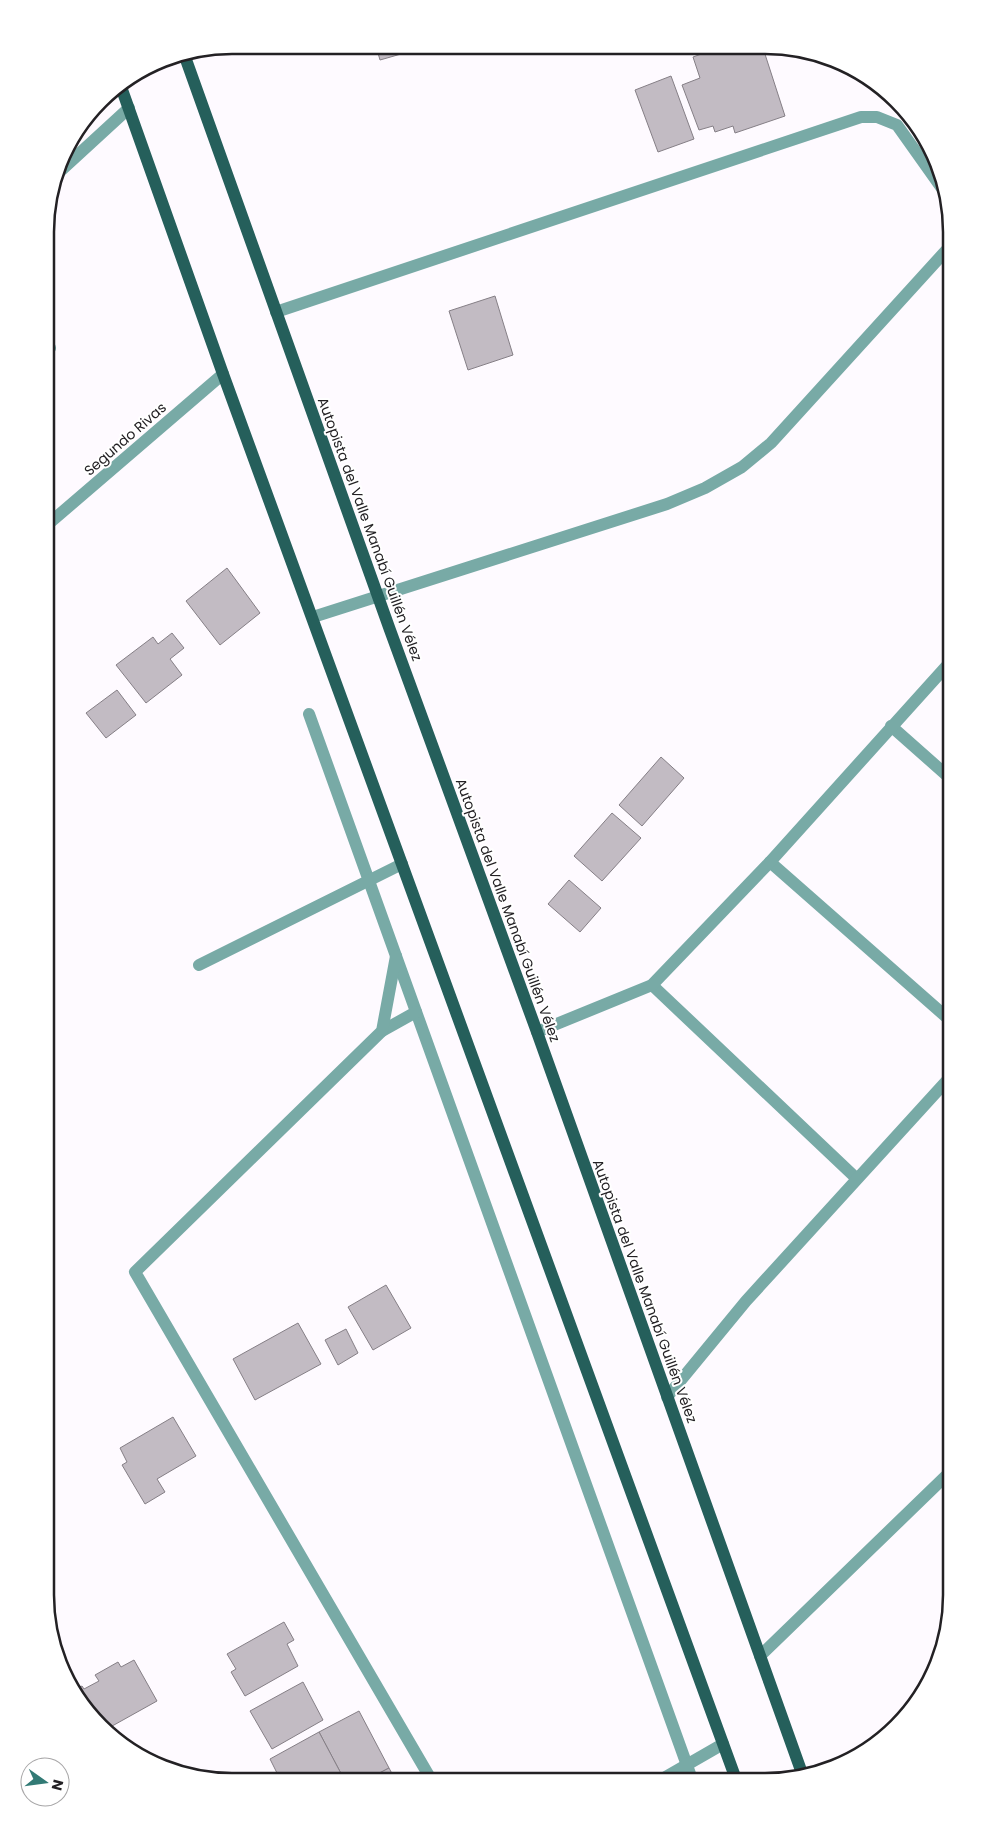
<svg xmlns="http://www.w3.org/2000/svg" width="997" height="1827" font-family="Poppins,sans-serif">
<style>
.building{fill:#c2bbc3;stroke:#857f86}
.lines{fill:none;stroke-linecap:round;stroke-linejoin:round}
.lane{stroke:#78aaa6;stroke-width:12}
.street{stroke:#78aaa6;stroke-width:12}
.primary{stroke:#255f5b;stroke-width:12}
.labels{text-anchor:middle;stroke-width:4;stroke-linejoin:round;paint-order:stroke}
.street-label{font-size:14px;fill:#232124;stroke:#fff}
.rim{fill:none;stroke:#232124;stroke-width:2.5}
</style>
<rect width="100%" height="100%" fill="#fefaff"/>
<!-- building -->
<g class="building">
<path d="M376 46H421L422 48 380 60Z"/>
<path d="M718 48H763L785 116 735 133 733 126 715 132 713 126 699 130 682 85 700 78 693 57Z"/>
<path d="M671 76 694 139 658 152 635 90Z"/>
<path d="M495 296 513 355 468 370 449 311Z"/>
<path d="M227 568 260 613 220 645 186 601Z"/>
<path d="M172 633 184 648 170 659 182 675 146 703 116 665 153 637 158 644Z"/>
<path d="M117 690 136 715 106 738 86 713Z"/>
<path d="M661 757 684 778 642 826 619 805Z"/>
<path d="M612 813 641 838 602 881 574 856Z"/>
<path d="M569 880 601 908 580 932 548 904Z"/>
<path d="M386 1285 411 1328 373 1350 348 1307Z"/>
<path d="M298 1323 321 1364 255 1400 233 1359Z"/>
<path d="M346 1329 358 1353 338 1365 325 1340Z"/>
<path d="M173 1417 196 1456 157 1479 165 1492 145 1504 122 1465 127 1462 120 1448Z"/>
<path d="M284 1622 294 1640 287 1644 298 1666 245 1696 231 1672 236 1669 227 1654Z"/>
<path d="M134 1660 157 1701 105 1730 83 1709 74 1690 82 1686 84 1689 99 1681 95 1675 118 1662 121 1667Z"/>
<path d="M303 1682 323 1720 272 1749 250 1711Z"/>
<path d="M359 1711 389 1768 364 1781H345L319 1732Z"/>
<path d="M319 1732 345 1781H281L270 1759Z"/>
<path d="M389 1768 396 1781H364Z"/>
</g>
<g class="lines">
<!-- lane -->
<g class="lane">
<path d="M309 714 693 1782"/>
<path d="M199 965 402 864"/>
<path d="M382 1031 416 1012"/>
</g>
<!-- street -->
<g class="street">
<path d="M56 175 129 108"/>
<path d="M276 312 861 117H877L897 125 946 194"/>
<path d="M46 352 50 348 46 338"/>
<path d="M46 526 223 374"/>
<path d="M313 617 667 504 705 488 742 467 771 443 952 244"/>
<path d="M891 726 952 780"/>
<path d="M770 862 952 1022"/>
<path d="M396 956 382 1031 135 1272 432 1781"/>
<path d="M652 985 856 1178"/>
<path d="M537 1032 652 985 770 862 952 660"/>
<path d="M667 1397 746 1301 952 1075"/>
<path d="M760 1656 952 1470"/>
<path d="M657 1782 723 1744"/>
</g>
<!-- primary -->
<g class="primary">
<path d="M184 54 390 630 537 1032 803 1776"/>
<path d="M120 84 223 374 737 1782"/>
</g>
</g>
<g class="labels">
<!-- street labels -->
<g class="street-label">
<text transform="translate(125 439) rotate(-41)" y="5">Segundo Rivas</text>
<text transform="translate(370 529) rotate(70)" y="5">Autopista del Valle Manabí Guillén Vélez</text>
<text transform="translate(508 910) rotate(70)" y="5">Autopista del Valle Manabí Guillén Vélez</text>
<text transform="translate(645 1291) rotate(70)" y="5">Autopista del Valle Manabí Guillén Vélez</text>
</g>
</g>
<!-- crop -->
<path d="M0 0H997V1827H0ZM232 54H765A178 178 0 0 1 943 232V1595A178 178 0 0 1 765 1773H232A178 178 0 0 1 54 1595V232A178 178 0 0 1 232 54Z" fill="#fff" fill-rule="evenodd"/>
<path class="rim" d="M232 54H765A178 178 0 0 1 943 232V1595A178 178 0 0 1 765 1773H232A178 178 0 0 1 54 1595V232A178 178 0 0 1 232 54Z"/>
<!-- north arrow -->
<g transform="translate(45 1782) rotate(104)"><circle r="24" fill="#ffffff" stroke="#a7a6a7"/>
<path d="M0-4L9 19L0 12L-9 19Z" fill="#327a75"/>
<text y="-8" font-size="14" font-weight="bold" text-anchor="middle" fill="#232124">N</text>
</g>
</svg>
